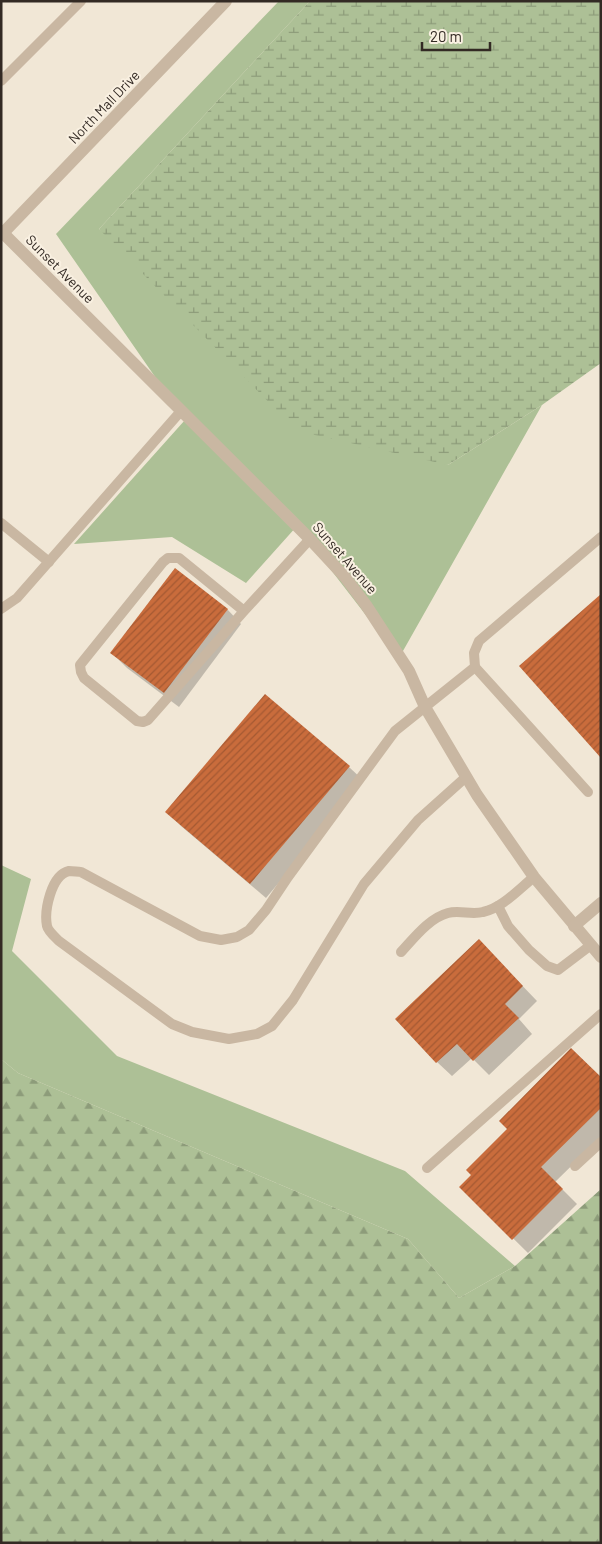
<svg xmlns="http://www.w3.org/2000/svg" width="602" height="1544" font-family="Barlow,sans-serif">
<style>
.green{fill:#adc096}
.forest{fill:url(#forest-firs)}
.wetland{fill:url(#wetland-marsh)}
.shadow{fill:#0003}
.building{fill:url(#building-hatch)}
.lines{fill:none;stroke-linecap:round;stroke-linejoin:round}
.service{stroke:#c9b7a2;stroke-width:10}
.minor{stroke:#c9b7a2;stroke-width:12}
.labels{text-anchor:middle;stroke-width:4;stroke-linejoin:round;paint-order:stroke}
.street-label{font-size:14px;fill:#332a24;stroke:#f9f0e1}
</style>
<defs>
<pattern id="forest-firs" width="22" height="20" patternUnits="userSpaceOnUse" patternTransform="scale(1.25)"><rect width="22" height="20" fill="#adc096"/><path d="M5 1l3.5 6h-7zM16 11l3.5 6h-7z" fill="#8d9c7a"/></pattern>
<pattern id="wetland-marsh" width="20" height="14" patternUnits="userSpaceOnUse" patternTransform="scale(1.25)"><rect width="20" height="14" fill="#adc096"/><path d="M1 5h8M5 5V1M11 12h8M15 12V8" fill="none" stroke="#8d9c7a"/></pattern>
<pattern id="building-hatch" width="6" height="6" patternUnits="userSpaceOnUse" patternTransform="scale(1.25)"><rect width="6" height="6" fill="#c96c3c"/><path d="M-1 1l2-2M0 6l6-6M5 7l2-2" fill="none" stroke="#a45932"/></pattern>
</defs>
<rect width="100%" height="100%" fill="#f1e7d6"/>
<!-- green -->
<g class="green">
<path d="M279 1H310L99 229 448 465 542 405 399 658 297 526 246 583 172 537 74 544 185 420 56 234Z"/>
<path d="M1 865 31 879 12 951 117 1056 405 1171 515 1266 459 1298 408 1239 18 1073 1 1059Z"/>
</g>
<!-- forest -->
<path class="forest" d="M1 1059 18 1073 408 1239 459 1298 515 1266 601 1189V1543H1Z"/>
<!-- wetland -->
<path class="wetland" d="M310 1H601V363L542 405 448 465 297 431 99 229Z"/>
<!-- shadow -->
<g class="shadow">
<path d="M227 609 241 624 179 707 127 668 112 653Z"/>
<path d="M265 695 349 767 364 781 266 898 181 826 167 812Z"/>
<path d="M493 955 537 1001 519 1019 532 1034 489 1075 472 1058 452 1076 437 1062Z"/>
<path d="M601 1079V1137L555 1182 577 1204 528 1253 461 1187Z"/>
</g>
<!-- building -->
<g class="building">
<path d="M175 568 228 609 164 693 110 653Z"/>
<path d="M601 594V758L519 666Z"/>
<path d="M265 694 350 766 250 884 165 812Z"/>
<path d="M479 939 523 986 505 1004 519 1018 473 1061 457 1044 436 1063 395 1019Z"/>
<path d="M571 1048 601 1077V1108L541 1167 563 1189 512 1240 459 1187 471 1175 466 1170 507 1129 499 1121Z"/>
</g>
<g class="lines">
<!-- service -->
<g class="service">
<path d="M1 81 81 1"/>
<path d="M1 523 49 562"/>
<path d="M1 609 17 598 181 411"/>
<path d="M244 611 179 558H168L163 562 80 665 81 672 84 678 137 721 143 722 148 720 244 611 310 539"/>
<path d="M475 667 588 792"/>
<path d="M466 777 418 820 364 884 293 1000 272 1026 257 1034 229 1039 192 1032 172 1024 59 941C55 937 48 931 47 926 44 911 51 875 69 871 73 871 78 872 81 872L200 936 221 940 237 937 249 930 266 910 288 877 395 731 475 667 474 653 479 641 601 537"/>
<path d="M498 906 508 926 529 950 547 966 558 970 591 945"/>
<path d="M401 952C414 938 429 918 448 913 459 910 472 915 483 912 502 908 519 889 534 877"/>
<path d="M575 1166 601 1142"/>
<path d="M427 1168 601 1014"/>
</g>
<!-- minor -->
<g class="minor">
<path d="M1 231 307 536 345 577 366 605 409 671 425 707 477 795 534 877 601 957"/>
<path d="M3 233 226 1"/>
<path d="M574 926 601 903"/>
</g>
</g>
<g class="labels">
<!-- street labels -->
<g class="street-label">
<text transform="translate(104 107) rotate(-46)" y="5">North Mall Drive</text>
<text transform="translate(60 269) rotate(45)" y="5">Sunset Avenue</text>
<text transform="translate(345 558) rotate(49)" y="5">Sunset Avenue</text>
</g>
</g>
<!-- border -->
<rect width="602" height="1544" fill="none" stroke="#332a24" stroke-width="5"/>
<!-- scale -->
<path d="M422 42v8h68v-8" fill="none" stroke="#332a24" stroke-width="2.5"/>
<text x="430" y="42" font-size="15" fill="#332a24" stroke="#f9f0e1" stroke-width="4" paint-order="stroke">20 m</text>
</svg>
